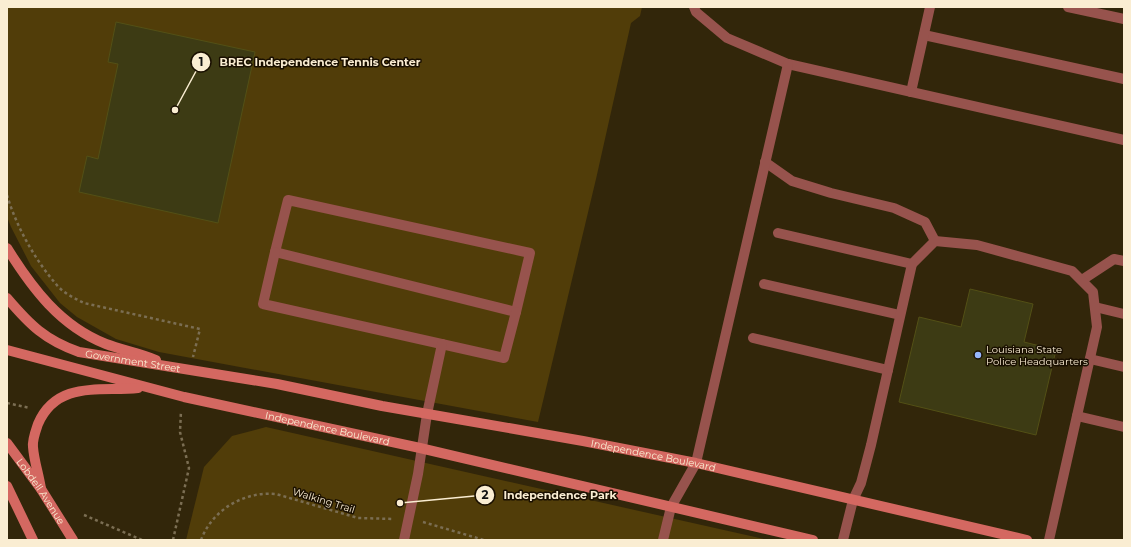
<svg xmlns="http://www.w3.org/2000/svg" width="1131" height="547" font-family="Montserrat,sans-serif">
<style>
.green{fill:#513d09}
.building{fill:#3d3b14;stroke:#535016}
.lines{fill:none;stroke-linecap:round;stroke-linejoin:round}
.path{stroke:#7b6e53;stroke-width:2.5;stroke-dasharray:3 3;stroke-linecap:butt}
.service{stroke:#97534d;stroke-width:10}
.minor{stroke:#97534d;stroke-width:10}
.secondary{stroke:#d46861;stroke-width:10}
.poi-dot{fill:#96b6fd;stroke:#190f00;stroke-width:1.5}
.labels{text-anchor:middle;stroke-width:3;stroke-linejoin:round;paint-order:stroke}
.poi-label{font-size:10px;fill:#faedd2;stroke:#190f00;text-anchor:start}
.street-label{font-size:10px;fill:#faedd2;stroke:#190f00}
.leader{fill:none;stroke:#faedd2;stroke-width:1.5}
.callout-dot{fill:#faedd2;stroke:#190f00;stroke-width:1.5}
.mark-label{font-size:12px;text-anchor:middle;font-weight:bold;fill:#111}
.callout-label{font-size:11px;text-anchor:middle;font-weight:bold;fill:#faedd2;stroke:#190f00;stroke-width:3;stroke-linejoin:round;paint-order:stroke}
</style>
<rect width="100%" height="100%" fill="#32260a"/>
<!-- green -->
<g class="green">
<path d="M7 7H642L640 16 631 23 596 179 538 422 159 352 116 339 77 317 60 303 31 266 11 227 7 217Z"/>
<path d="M266 427 768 540H186L204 467 232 436Z"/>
</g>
<!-- building -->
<g class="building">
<path d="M116 22 255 52 218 223 79 192 87 156 98 159 118 64 108 62Z"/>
<path d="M970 289 1033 304 1024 342 1056 350 1036 435 899 402 919 317 961 327Z"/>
</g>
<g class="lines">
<!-- path -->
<g class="path">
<path d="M7 195C16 226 35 260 56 284 63 293 74 298 84 303L200 329 193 357"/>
<path d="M7 403 30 408"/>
<path d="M84 515 142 540"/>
<path d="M423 522 484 540"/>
<path d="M173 540 189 468 180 432 181 411"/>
<path d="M201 540C212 510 244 491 276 494L358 518 394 519"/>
</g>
<!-- service -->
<g class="service">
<path d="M1068 7 1124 19"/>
<path d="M924 35 1124 79"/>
<path d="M911 92 930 7"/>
<path d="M765 162 792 181 831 193 894 208 925 222 935 241"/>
<path d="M288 200 530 253 516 312 275 252Z"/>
<path d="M778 233 912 264"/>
<path d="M275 252 263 304 504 358 516 312"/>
<path d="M1082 280 1114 259 1124 261"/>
<path d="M764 284 900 315"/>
<path d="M1095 307 1124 314"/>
<path d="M753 338 888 370"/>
<path d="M1090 359 1124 367"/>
<path d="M1077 416 1124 427"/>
<path d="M853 500 861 483 871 445 912 264 935 241 977 245 1072 271 1093 292 1097 327 1049 540"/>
<path d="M404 540 418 474 427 414 442 344"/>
<path d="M663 540 671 507"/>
</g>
<!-- minor -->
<g class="minor">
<path d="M694 7 696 12 727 38 788 64 1124 140"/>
<path d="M671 507 696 463 788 64"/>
<path d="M843 540 853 500"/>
</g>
<!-- secondary -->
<g class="secondary">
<path d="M7 248C32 288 60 326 106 344 122 350 140 353 156 360"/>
<path id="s1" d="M7 298C30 325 45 340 79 352L277 384 382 406 583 441 696 463 1027 540"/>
<path id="s2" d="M7 350 184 397 420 448 813 540"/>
<path id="s3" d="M7 443 41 489 73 540"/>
<path d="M7 486 33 540"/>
<path d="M41 489C39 475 34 461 33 447 32 440 36 430 38 424 57 380 101 392 138 388"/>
</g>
</g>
<!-- markers -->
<circle class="poi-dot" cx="978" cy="355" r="4"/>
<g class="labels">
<!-- poi labels -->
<g class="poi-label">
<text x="986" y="353">Louisiana State<tspan x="986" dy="12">Police Headquarters</tspan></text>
</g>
<!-- street labels -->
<g class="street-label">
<text dy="4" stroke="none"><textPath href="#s1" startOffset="146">Government Street</textPath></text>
<text dy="4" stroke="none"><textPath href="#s2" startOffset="330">Independence Boulevard</textPath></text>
<text dy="4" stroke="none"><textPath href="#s1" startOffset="675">Independence Boulevard</textPath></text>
<text dy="4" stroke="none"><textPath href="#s3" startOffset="59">Lobdell Avenue</textPath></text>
<text transform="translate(324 500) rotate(17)" y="4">Walking Trail</text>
</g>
</g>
<!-- callouts -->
<path class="leader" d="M175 110L201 62M400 503L485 495"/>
<g class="callout-dot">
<circle cx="175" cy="110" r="4"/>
<circle cx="400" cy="503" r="4"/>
<circle cx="201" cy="62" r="10"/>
<circle cx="485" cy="495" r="10"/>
</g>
<g class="mark-label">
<text x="201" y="66">1</text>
<text x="485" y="499">2</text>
</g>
<g class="callout-label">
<text x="320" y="66">BREC Independence Tennis Center</text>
<text x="560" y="499">Independence Park</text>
</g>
<!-- border -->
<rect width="1131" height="547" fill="none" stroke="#faedd2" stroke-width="16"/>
</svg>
